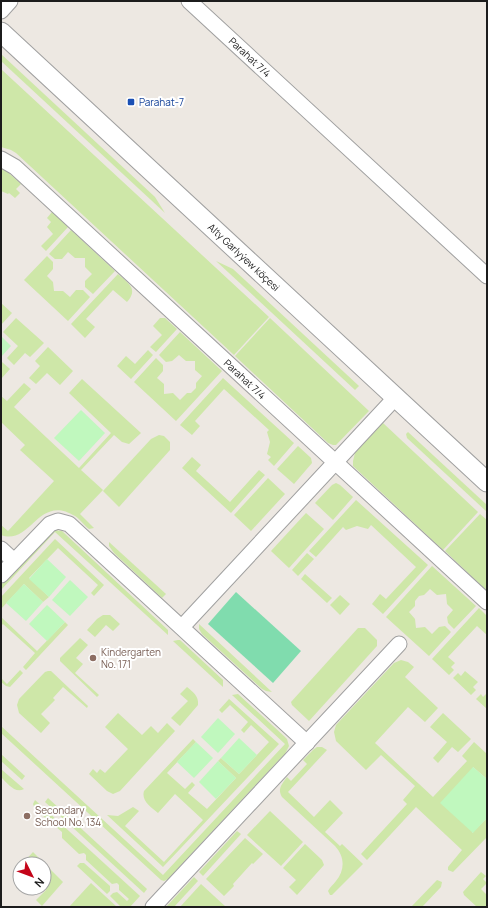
<svg xmlns="http://www.w3.org/2000/svg" width="488" height="908" font-family="Manrope,sans-serif">
<style>
.grass{fill:#cee7a8}
.park{fill:#c0f8be}
.pitch{fill:#80dcae}
.lines{fill:none;stroke-linecap:round;stroke-linejoin:round}
.minor-casing{stroke:#a0a0a0;stroke-width:17}
.tertiary-casing{stroke:#a0a0a0;stroke-width:21}
.minor{stroke:#fff;stroke-width:15}
.tertiary{stroke:#fff;stroke-width:19}
.transit-dot{fill:#1a4fb4;stroke:#fff;stroke-width:1.5}
.education-dot{fill:#8d6e63;stroke:#fff;stroke-width:1.5}
.labels{text-anchor:middle;stroke-width:4;stroke-linejoin:round;paint-order:stroke}
.street-label{font-size:10px;fill:#1c1c1c;stroke:#fff}
.transit-label{font-size:10px;fill:#164399;stroke:#fff;text-anchor:start}
.education-label{font-size:10px;fill:#785e54;stroke:#fff;text-anchor:start}
</style>
<rect width="100%" height="100%" fill="#ede8e2"/>
<!-- grass -->
<g class="grass">
<path d="M1 54 155 197 165 213 1 61Z"/>
<path d="M1 69 269 317 234 355 16 153 11 150 1 147Z"/>
<path d="M1 166 21 184 16 189 20 193 15 198 9 193 8 194 1 191Z"/>
<path d="M52 212 68 227 46 251 41 246 53 234 47 227 51 222 47 218Z"/>
<path d="M71 230 115 271 93 294 85 287V281L92 274 85 267V258H75L68 252 62 259H55L49 254Z"/>
<path d="M47 256 53 262V269L47 276 53 282 54 291H63L70 297 76 290H83L90 297 68 321 24 280Z"/>
<path d="M216 261 233 269 359 386 355 390Z"/>
<path d="M118 274C128 283 139 289 127 302L113 290 86 319 95 327 85 338 71 324Z"/>
<path d="M1 303 12 313 1 325Z"/>
<path d="M16 318 44 343 30 357 25 353 14 365 7 358 18 346 3 332Z"/>
<path d="M160 318H165L177 329 156 352 150 347 162 335 153 326Z"/>
<path d="M270 318 369 411 336 445H333L328 443 235 356Z"/>
<path d="M180 332 222 371 176 421 134 382 156 358 163 365V371L157 378 164 384V394L173 393 180 400 187 393H191L196 388V383L202 376 195 370V361H186L179 355 172 361 166 362 159 355Z"/>
<path d="M48 347 73 371 60 385 47 373 36 384 29 378 40 366 35 361Z"/>
<path d="M148 350 153 355 131 379 117 366 126 356 135 364Z"/>
<path d="M2 362 10 369 1 379V364Z"/>
<path d="M223 378 294 443 274 466 268 460 271 457 267 454 270 442 267 432 269 430 224 389 195 421 200 426 192 435 180 425Z"/>
<path d="M82 379 141 433 129 444 122 442 114 435 81 470 103 490 80 514 94 528 89 529C84 525 80 519 75 516 38 493 31 546 1 535V525L8 531 54 481 20 450 25 445 1 422V396L7 401 24 383 31 389 14 407 79 468 111 433 69 393Z"/>
<path d="M383 423 478 512 443 550 353 466V461L355 453Z"/>
<path d="M408 432 487 505V512L407 438 406 434Z"/>
<path d="M159 435 164 436 170 442V450L119 507 103 491 151 439Z"/>
<path d="M298 446 311 458 312 463 294 484 277 469Z"/>
<path d="M192 457 201 465 196 471 230 502 259 470 265 475 231 513 182 468Z"/>
<path d="M268 478 285 494 251 531 234 515Z"/>
<path d="M336 483 340 485 353 497 333 520 315 503 332 485Z"/>
<path d="M356 500 428 565 383 614 372 604 380 594 386 599 416 567 371 525 368 529 357 526 346 530 343 527 316 557 309 551Z"/>
<path d="M306 513 324 529 289 568 271 551Z"/>
<path d="M480 514 487 520V591L445 551Z"/>
<path d="M54 530 62 531 168 630V635L55 532 1 590V585L48 534Z"/>
<path d="M55 539 104 585 94 596 91 593 98 585 58 548 29 578 49 597 43 602 24 584 1 609V597Z"/>
<path d="M109 542 166 594 162 598 114 553 109 546Z"/>
<path d="M307 553 314 559 298 576 292 570Z"/>
<path d="M432 566 476 606 454 629 448 623 447 617 453 610 447 604 446 594 437 595 430 589 424 595 419 596 415 601V606L409 612 415 619 416 628 425 627 432 634 439 627 445 626 451 632 429 656 386 617Z"/>
<path d="M305 574 332 598 327 603 301 579Z"/>
<path d="M340 595 350 604 340 615 330 605Z"/>
<path d="M479 608 487 616V635L477 626 448 657 455 663 451 667 454 670 449 675 432 659Z"/>
<path d="M103 615H110L120 624 113 631 106 625 95 637 87 630 97 619Z"/>
<path d="M1 617 37 651 65 622 68 625 26 670 23 667 35 653 3 624 1 626Z"/>
<path d="M199 624 272 692 266 691 262 689 202 634 199 629Z"/>
<path d="M358 628H365L377 640V646L309 721 292 705 291 702Z"/>
<path d="M80 638 88 645 76 658 83 664 75 673 99 695 97 697 60 661V658Z"/>
<path d="M178 640H180L223 680V687L173 641Z"/>
<path d="M401 660 408 662 414 667 405 677 438 708 425 722 408 707 375 743 433 797 467 761 462 756 474 742 487 754V779L473 767 472 833 487 818V837L453 872 448 870V867L462 850 416 807 367 860 361 854 407 804 403 800 415 786 381 755 366 770 336 741 334 732 336 725 394 663Z"/>
<path d="M20 670 23 673 10 687 6 686 1 682V678L7 684Z"/>
<path d="M48 671H51L88 706 87 708 63 687 53 698 55 700 41 714 50 723 41 733 19 713 17 705 19 699 45 672Z"/>
<path d="M465 671 478 682 473 687 476 690 471 695 453 678 458 673 461 676Z"/>
<path d="M187 687C193 692 199 696 198 705L180 726 171 718 188 701 180 694Z"/>
<path d="M487 693V709L476 699 481 694 483 697Z"/>
<path d="M238 694 284 736 287 739 289 746 285 754 278 761 168 879 164 881 161 880 1 733V726L163 875 285 744 232 695Z"/>
<path d="M228 698 279 744 163 867 107 815 118 816 133 807 139 811 125 826 164 862 203 820 175 794 158 813C151 807 141 801 144 791L193 739 196 742 167 773 185 789 192 782 195 785 188 793 207 809 236 778 218 761 221 758 239 774 269 742 251 725 244 733 241 730 248 722 230 705 222 713 219 710 229 699Z"/>
<path d="M118 713 142 735 151 726 158 733 167 723 175 731 120 791 113 794 107 791 89 774 93 769 97 773 100 769 105 773 128 749 105 727Z"/>
<path d="M443 713 471 739 458 752 452 747 438 763 433 758 447 742 430 727Z"/>
<path d="M317 747H322L327 750 288 792 314 817 330 800 343 813 325 832 340 846 342 844 363 864 332 895H330L328 891C330 887 333 885 336 881 345 870 345 857 335 846L282 797C277 789 282 784 287 777L291 781 307 764 303 760 313 750Z"/>
<path d="M1 754 25 776 22 780 1 761Z"/>
<path d="M1 769 24 789C15 794 7 783 1 777Z"/>
<path d="M48 798 147 889 144 893 45 802Z"/>
<path d="M35 800 140 896 130 907H121L110 896 113 893 117 892 127 901 129 899 119 890V885L117 883 112 884 86 860V855L84 853 79 854 62 838V832L35 809 33 804Z"/>
<path d="M270 811 303 842 281 866 247 835Z"/>
<path d="M237 831 241 834 203 876 199 872Z"/>
<path d="M245 838 263 854 253 864 252 863 233 884 234 886 224 896 206 879Z"/>
<path d="M305 844 322 860 324 865 297 895 289 887 296 880 283 868Z"/>
<path d="M33 852 63 882 42 906 36 900 46 890 44 888V864H22Z"/>
<path d="M80 863H84L110 886V891L107 894 77 866Z"/>
<path d="M481 872 486 876 483 879 487 883 481 889 487 895V907H477L464 895 463 892Z"/>
<path d="M194 877 198 881 174 907H166Z"/>
<path d="M437 880 442 882 441 887 422 907H411Z"/>
<path d="M91 883 117 907H69Z"/>
<path d="M201 884 226 907H180Z"/>
</g>
<!-- park -->
<g class="park">
<path d="M1 336 11 346 1 357Z"/>
<path d="M81 410 105 433 79 461 54 438Z"/>
<path d="M47 559 66 577 49 597 29 579Z"/>
<path d="M70 580 88 597 70 616 52 600Z"/>
<path d="M24 584 43 602 26 621 6 603Z"/>
<path d="M47 605 65 622 47 641 29 624Z"/>
<path d="M218 718 235 734 218 753 201 737Z"/>
<path d="M239 738 257 755 239 774 221 758Z"/>
<path d="M196 742 213 758 194 778 177 762Z"/>
<path d="M218 761 236 778 216 799 199 782Z"/>
<path d="M473 767 487 779V818L473 833 440 803Z"/>
</g>
<!-- pitch -->
<path class="pitch" d="M236 592 301 651 273 683 208 624Z"/>
<g class="lines">
<!-- minor casing -->
<g class="minor-casing">
<g id="minor">
<path d="M189 1 487 276"/>
<path d="M1 11 10 1"/>
<path d="M1 159 15 167 487 602"/>
<path d="M1 549 14 561"/>
<path d="M1 575 50 524 58 521 69 524 307 743"/>
<path d="M182 627 395 398"/>
<path d="M153 907 399 644"/>
</g>
</g>
<!-- tertiary casing -->
<g class="tertiary-casing">
<path id="tertiary" d="M1 32 487 482"/>
</g>
<!-- minor -->
<use href="#minor" class="minor"/>
<!-- tertiary -->
<use href="#tertiary" class="tertiary"/>
</g>
<!-- markers -->
<rect class="transit-dot" x="127" y="98" width="8" height="8" rx="2"/>
<g class="education-dot">
<circle cx="93" cy="658" r="4"/>
<circle cx="27" cy="816" r="4"/>
</g>
<g class="labels">
<!-- street labels -->
<g class="street-label">
<text transform="translate(250 57) rotate(43)" y="4">Parahat 7/4</text>
<text transform="translate(244 257) rotate(43)" y="4">Alty Garlyýew köçesi</text>
<text transform="translate(245 379) rotate(43)" y="4">Parahat 7/4</text>
</g>
<!-- transit labels -->
<g class="transit-label">
<text x="139" y="106">Parahat-7</text>
</g>
<!-- education labels -->
<g class="education-label">
<text x="101" y="656">Kindergarten<tspan x="101" dy="12">No. 171</tspan></text>
<text x="35" y="814">Secondary<tspan x="35" dy="12">School No. 134</tspan></text>
</g>
</g>
<!-- border -->
<rect width="488" height="908" fill="none" stroke="#1c1c1c" stroke-width="4"/>
<!-- north arrow -->
<g transform="translate(32 876) rotate(132)"><circle r="19" fill="#ffffff" stroke="#a4a4a4"/>
<path d="M0-3L7 15L0 10L-7 15Z" fill="#c40419"/>
<text y="-6" font-size="11" font-weight="bold" text-anchor="middle" fill="#1c1c1c">N</text>
</g>
</svg>
